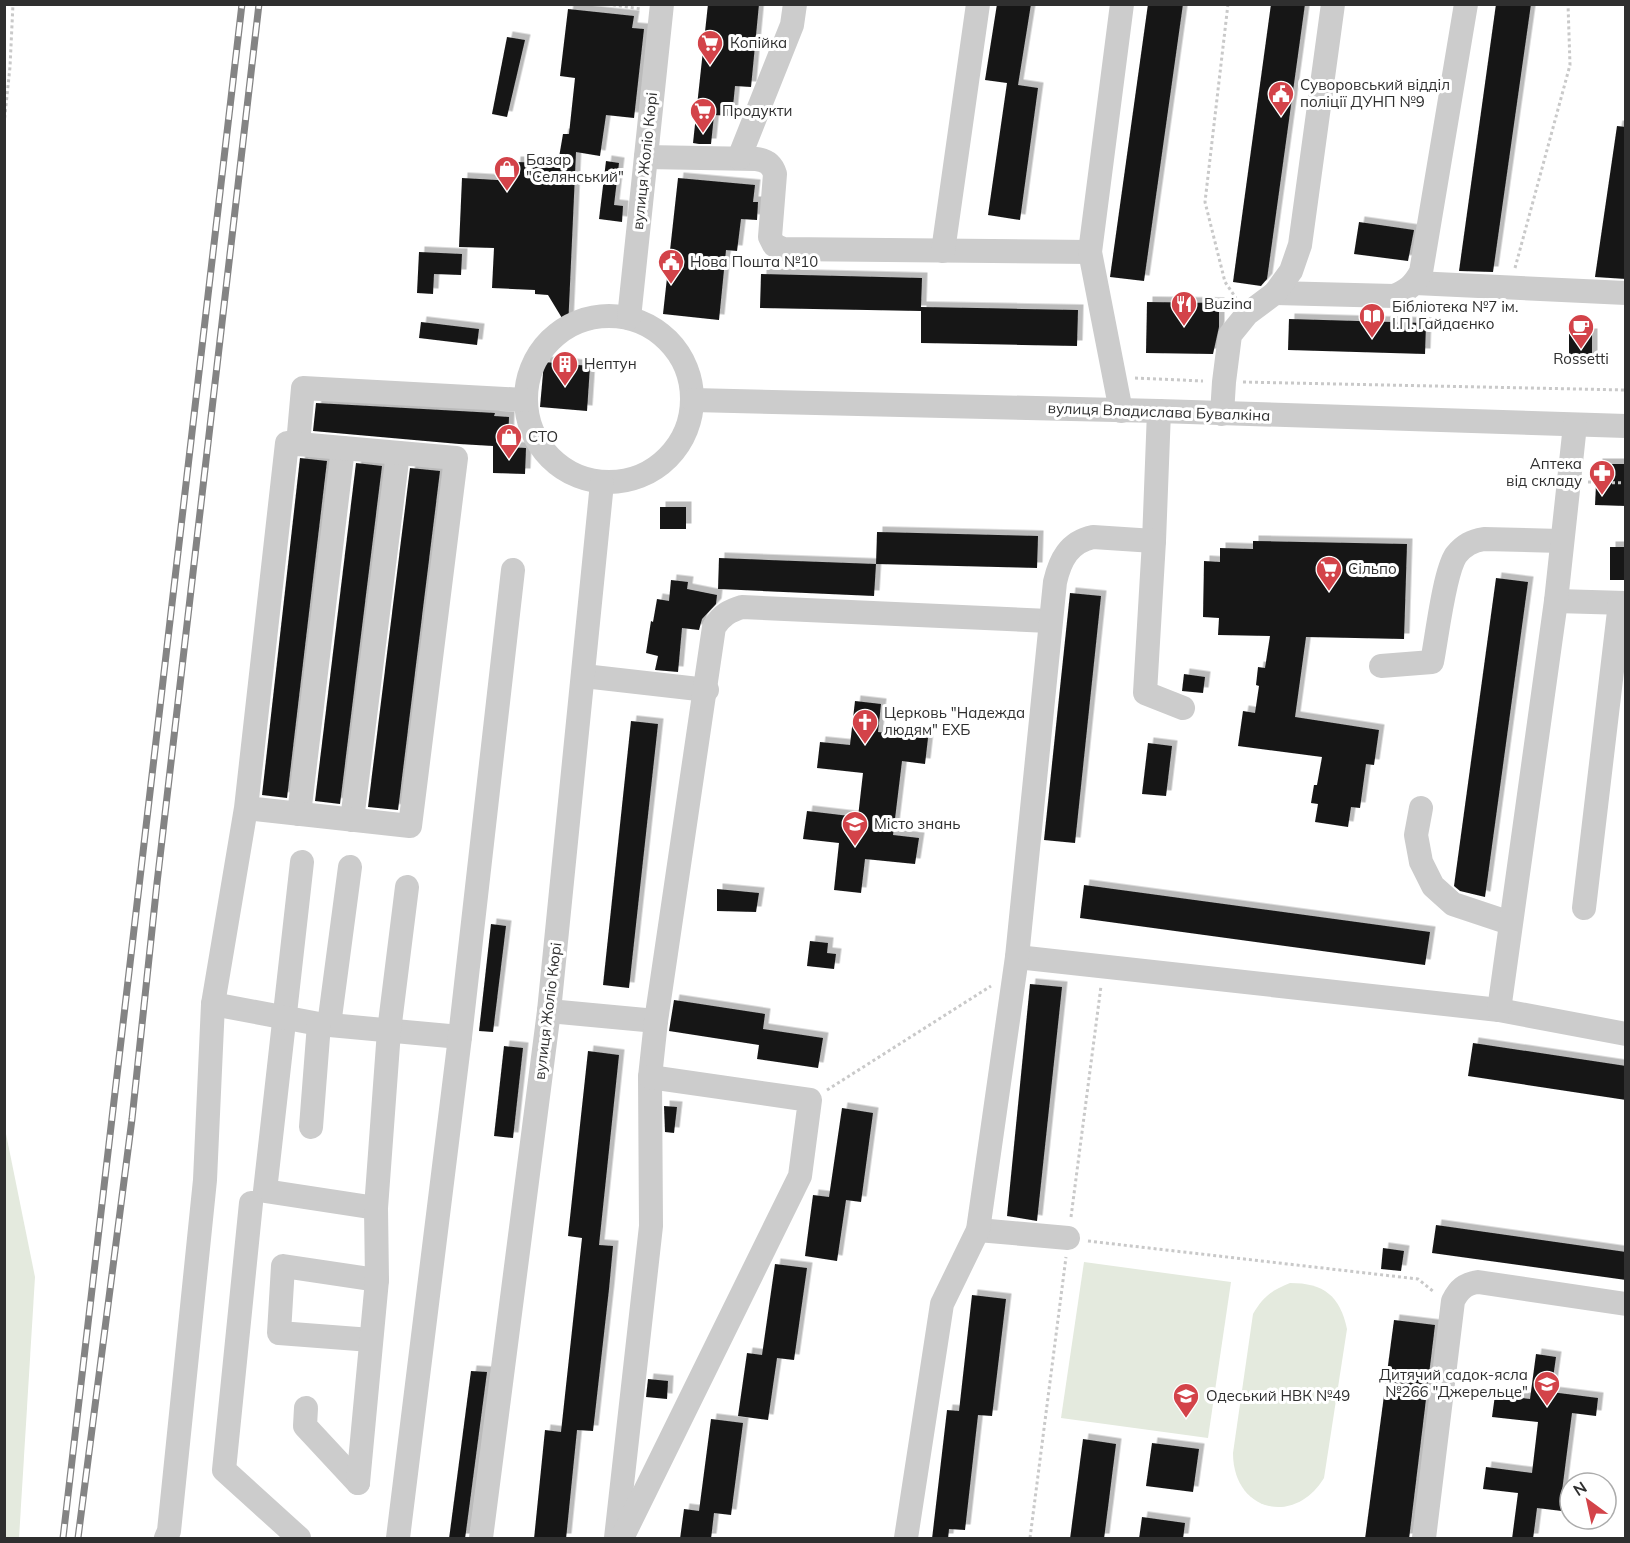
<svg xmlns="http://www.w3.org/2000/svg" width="1630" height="1543" font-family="Mulish,sans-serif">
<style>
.green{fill:#e4eade}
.building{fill:#161616;filter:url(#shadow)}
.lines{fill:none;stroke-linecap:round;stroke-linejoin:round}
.path{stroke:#c9c9c9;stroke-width:3;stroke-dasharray:3 3;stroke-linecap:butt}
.minor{stroke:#ccc;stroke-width:24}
.rail-casing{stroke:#848484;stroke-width:7}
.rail{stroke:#fff;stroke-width:4.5;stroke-dasharray:14;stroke-linecap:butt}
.labels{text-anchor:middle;stroke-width:6;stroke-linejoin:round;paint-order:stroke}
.poi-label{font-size:15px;fill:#2f2f2f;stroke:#fff;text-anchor:start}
.street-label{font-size:15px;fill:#2f2f2f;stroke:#fff}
</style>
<defs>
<filter id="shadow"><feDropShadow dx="5.5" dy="-5.5" stdDeviation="0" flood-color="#0004"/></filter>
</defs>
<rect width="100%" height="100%" fill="#fff"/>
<!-- green -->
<g class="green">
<path d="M4 1124 35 1277 19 1538H4Z"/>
<path d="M1084 1262 1231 1282 1208 1438 1061 1418Z"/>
<path d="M1290 1283C1324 1283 1340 1296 1347 1329L1324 1478C1294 1527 1233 1511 1233 1453L1253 1314C1263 1297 1272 1290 1290 1283Z"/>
</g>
<!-- building -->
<g class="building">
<path d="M708 4H759L751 87 735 86 732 116 714 115 711 144H699L693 143Z"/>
<path d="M997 4H1031L1018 85 1038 88 1020 220 988 215 1007 83 985 80Z"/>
<path d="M1148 4H1183L1144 281 1110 277Z"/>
<path d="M1271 4H1305L1267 279 1261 286 1233 282Z"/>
<path d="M1496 4H1531L1493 272 1459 271Z"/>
<path d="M568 9 634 16 632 28 644 29 634 118 606 115 600 156 576 152 568 328 548 295 535 294V290L492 288 494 248 459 247 462 178 514 181 515 162 558 163 563 134H569L575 78 560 76Z"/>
<path d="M507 37 525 40 507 117 492 114Z"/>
<path d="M1617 126 1626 127V279L1595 277Z"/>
<path d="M606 161 619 163 614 205 623 206 622 222 599 219Z"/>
<path d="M678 178 755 185 753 202H758L757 220 741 219 737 251 726 250 719 320 663 314Z"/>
<path d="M1359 222 1414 230 1408 261 1354 254Z"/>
<path d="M419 252 462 254 461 275 434 274 433 294 417 293Z"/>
<path d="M761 274 922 278 921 307 1078 310 1077 346 921 343V311L760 308Z"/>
<path d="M1147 302 1219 303V327L1213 354 1146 353Z"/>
<path d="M1289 319 1426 323 1425 354 1288 350Z"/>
<path d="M421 322 479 329 477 345 419 338Z"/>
<rect x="1569" y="334" width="23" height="31"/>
<path d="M544 362 590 366 587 411 540 407Z"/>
<path d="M316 403 495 413 494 416 509 417 508 447 526 448 525 474 493 473V446L459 444 313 431Z"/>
<path d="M300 458 327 461 287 798 262 795Z"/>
<path d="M356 463 382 466 340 804 315 801Z"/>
<path d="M1597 464H1626V506L1595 505Z"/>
<path d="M410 468 440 471 398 810 368 807Z"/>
<rect x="660" y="507" width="26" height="22"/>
<path d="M877 532 1038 536 1037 568 876 564Z"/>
<path d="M1253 541 1407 544 1404 639 1306 637 1295 717 1379 730 1374 765 1366 764 1360 808 1351 807 1348 827 1315 822 1318 804 1311 803 1314 785H1317L1322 757 1238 746 1243 711 1255 713 1259 686 1256 685 1258 667 1265 668 1270 636 1218 635 1219 618 1203 617 1204 561 1220 562V548L1253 549Z"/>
<rect x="1610" y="547" width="16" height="33"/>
<path d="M719 558 876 564 874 596 718 589Z"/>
<path d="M1496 578 1528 582 1485 897 1460 891 1454 886Z"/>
<path d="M671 580 688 582 687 589 717 595 716 604 702 619 699 630 682 628 678 672 655 670 658 656 646 653 651 621 653 622 657 599 669 601Z"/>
<path d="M1070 593 1101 596 1075 843 1044 840Z"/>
<path d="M1184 674 1205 677 1203 693 1182 691Z"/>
<path d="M855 701 881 704 878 732 928 738 925 764 902 761 893 835 919 838 915 864 865 859 861 893 834 890 839 843 803 839 807 811 858 817 863 773 817 768 820 742 850 745Z"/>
<path d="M631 721 658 724 629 988 603 985Z"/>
<path d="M1148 743 1172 746 1166 796 1142 794Z"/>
<path d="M1084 885 1430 932 1425 965 1080 918Z"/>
<path d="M717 889 759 893 756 912 717 911Z"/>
<path d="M491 924 506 926 493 1032 479 1031Z"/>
<path d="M810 941 828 943 827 953 836 954 834 969 807 966Z"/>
<path d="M1030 984 1062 987 1037 1221 1007 1216Z"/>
<path d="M674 1000 765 1014 763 1029 823 1038 818 1068 757 1059 759 1045 669 1031Z"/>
<path d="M1473 1043 1626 1066V1100L1468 1076Z"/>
<path d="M504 1046 523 1048 513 1138 494 1136Z"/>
<path d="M588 1051 619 1055 599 1245 613 1246 609 1289 593 1431 577 1430 566 1539H534L545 1430 561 1432 582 1238 568 1236Z"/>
<path d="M664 1106 677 1107 674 1133 665 1132Z"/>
<path d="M842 1108 873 1113 861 1202 846 1200 837 1261 805 1256 813 1195 829 1197Z"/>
<path d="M1436 1225 1626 1252V1280L1432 1253Z"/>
<path d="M1383 1248 1404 1251 1401 1271 1381 1269Z"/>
<path d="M775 1264 807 1268 794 1360 777 1358 768 1420 738 1416 747 1353 762 1355Z"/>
<path d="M972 1295 1006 1299 992 1416 978 1415 965 1530 949 1529 948 1539H932L947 1410 959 1411Z"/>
<path d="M1394 1320 1435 1325 1409 1539H1365Z"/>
<path d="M1536 1354 1556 1357 1551 1392 1598 1398 1596 1416 1572 1413 1562 1491 1570 1492V1512L1537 1508 1533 1539H1512L1518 1493 1483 1489 1486 1467 1532 1473 1538 1422 1492 1417 1495 1395 1530 1399Z"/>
<path d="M471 1371 487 1372 465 1539H449Z"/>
<path d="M648 1379 668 1381 667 1399 646 1397Z"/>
<path d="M711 1419 743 1423 731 1515 714 1513 711 1539H680L684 1509 699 1511Z"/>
<path d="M1083 1439 1116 1444 1104 1539H1070Z"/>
<path d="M1152 1443 1199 1449 1193 1492 1146 1486Z"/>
<path d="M1142 1517 1185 1523 1183 1539H1139Z"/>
</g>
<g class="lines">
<!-- path -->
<g class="path">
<path d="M607 4 641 9"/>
<path d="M1228 4 1205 202 1225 282 1236 298"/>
<path d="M4 124 10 67 13 4"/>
<path d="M1515 268 1570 65 1568 4"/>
<path d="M1135 378 1203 381"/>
<path d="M1243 382 1626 390"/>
<path d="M1588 482 1626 483"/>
<path d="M827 1090 991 986"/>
<path d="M1071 1217 1101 986"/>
<path d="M1088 1241 1418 1279 1434 1292"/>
<path d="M1030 1538 1066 1257"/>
</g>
<!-- minor -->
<g class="minor">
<path d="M646 157 756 159C766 160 772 164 775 174L770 237 774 245 783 249 1090 252"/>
<path d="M739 158 792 25 795 4"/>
<path d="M943 251 978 4"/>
<path d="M1415 283 1626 293"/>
<path d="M1275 293 1394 296C1407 291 1414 285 1421 272L1466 4"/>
<circle cx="609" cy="399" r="83"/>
<path d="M629 318 662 4"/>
<path d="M693 400 1159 411 1626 426"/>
<path d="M1121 411 1090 252 1122 4"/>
<path d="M1159 411 1154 541 1145 693 1183 708"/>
<path d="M1222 414 1224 382 1230 335 1247 314 1275 293 1291 271 1300 245 1333 4"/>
<path d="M298 444 303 388 524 400"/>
<path d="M1556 601 1626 603"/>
<path d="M1381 666 1432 662C1437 637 1444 573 1456 555 1464 545 1472 541 1484 539L1561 541"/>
<path d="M584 676 707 690"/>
<path d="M1421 808 1416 835 1421 862 1433 886 1453 904 1510 923"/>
<path d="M299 814 343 448"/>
<path d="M352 820 398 453"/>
<path d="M302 862 265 1191 376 1208"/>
<path d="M1584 908 1620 603"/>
<path d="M1017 957 1499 1010 1626 1034"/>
<path d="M213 1004 319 1024 460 1037"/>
<path d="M1499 1010 1556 601 1575 425"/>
<path d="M549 1011 656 1021"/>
<path d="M329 1025 350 867"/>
<path d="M311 1127 319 1024"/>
<path d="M251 1203 224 1470 299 1538"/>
<path d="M978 1230 1068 1238"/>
<path d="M371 1340 279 1333 283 1266 377 1280"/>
<path d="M306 1408 305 1426 358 1483"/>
<path d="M358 1483 377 1280 376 1208 389 1031 407 887"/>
<path d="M166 1538 169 1531 205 1180 213 1004 246 808 287 443 456 458 410 826 246 808"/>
<path d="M398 1538 460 1037 513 570"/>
<path d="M481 1538 549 1011 602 483"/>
<path d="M616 1538 651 1226 650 1077 656 1021 714 627C722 615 729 611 742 607L1049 621"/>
<path d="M622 1538 800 1176 810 1100 650 1077"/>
<path d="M906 1538 942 1304 978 1230 1017 957 1055 582C1060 560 1069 542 1093 537L1154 541"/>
<path d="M1424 1538 1453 1301C1459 1289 1465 1284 1478 1282L1626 1304"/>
</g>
<!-- rail casing -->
<g class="rail-casing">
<g id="rail">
<path d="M63 1538 242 4"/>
<path d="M78 1538 132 1119 157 883 259 4"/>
</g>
</g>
<!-- rail -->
<use href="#rail" class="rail"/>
</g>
<!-- icons -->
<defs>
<g id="supermarket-pin" transform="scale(1.35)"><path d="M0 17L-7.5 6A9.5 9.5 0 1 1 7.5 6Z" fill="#d34349" stroke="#fff"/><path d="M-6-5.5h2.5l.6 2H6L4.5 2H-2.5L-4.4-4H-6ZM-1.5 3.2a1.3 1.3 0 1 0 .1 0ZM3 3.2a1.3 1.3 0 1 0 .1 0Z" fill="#fff"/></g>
<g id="civic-pin" transform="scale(1.35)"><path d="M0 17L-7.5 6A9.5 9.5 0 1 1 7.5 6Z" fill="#d34349" stroke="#fff"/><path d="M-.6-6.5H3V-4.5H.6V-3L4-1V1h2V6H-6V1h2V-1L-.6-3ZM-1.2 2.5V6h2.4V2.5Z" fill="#fff"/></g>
<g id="shop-pin" transform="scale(1.35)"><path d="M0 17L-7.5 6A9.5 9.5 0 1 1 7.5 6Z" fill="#d34349" stroke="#fff"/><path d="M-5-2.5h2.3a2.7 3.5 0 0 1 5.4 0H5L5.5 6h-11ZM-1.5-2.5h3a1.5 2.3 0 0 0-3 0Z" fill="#fff"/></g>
<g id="restaurant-pin" transform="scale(1.35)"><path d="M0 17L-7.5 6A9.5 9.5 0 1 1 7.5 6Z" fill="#d34349" stroke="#fff"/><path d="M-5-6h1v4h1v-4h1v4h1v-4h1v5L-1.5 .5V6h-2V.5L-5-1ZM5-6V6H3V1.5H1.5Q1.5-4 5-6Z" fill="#fff"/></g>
<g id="library-pin" transform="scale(1.35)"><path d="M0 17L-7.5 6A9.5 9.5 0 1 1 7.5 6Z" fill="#d34349" stroke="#fff"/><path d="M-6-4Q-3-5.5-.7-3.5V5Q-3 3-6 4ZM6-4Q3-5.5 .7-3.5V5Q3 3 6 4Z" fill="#fff"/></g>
<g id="cafe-pin" transform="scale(1.35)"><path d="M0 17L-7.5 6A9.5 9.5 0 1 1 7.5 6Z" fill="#d34349" stroke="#fff"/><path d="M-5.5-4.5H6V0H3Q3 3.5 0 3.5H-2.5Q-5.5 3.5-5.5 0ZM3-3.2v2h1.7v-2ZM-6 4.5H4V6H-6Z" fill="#fff"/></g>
<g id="building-pin" transform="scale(1.35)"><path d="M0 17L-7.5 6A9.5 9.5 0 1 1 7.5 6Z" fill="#d34349" stroke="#fff"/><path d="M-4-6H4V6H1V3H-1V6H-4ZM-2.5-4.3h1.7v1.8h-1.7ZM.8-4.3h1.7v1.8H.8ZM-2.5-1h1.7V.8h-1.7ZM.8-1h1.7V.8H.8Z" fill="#fff"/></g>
<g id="pharmacy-pin" transform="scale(1.35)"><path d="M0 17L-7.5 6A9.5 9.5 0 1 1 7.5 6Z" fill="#d34349" stroke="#fff"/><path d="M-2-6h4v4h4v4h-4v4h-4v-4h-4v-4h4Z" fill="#fff"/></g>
<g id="church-pin" transform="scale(1.35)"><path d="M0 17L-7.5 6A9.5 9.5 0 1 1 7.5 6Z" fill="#d34349" stroke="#fff"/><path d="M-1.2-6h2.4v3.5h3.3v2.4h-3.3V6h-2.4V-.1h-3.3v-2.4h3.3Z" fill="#fff"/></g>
<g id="school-pin" transform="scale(1.35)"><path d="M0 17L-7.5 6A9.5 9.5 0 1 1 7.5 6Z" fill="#d34349" stroke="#fff"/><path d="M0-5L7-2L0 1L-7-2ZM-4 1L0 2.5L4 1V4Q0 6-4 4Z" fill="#fff"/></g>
</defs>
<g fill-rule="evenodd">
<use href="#supermarket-pin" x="710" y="43"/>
<use href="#civic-pin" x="1281" y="94"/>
<use href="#supermarket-pin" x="703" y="111"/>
<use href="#shop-pin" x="507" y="169"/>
<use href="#civic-pin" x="671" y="262"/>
<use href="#restaurant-pin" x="1184" y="304"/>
<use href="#library-pin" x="1372" y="316"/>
<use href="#cafe-pin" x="1581" y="327"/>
<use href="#building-pin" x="565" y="364"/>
<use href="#shop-pin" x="509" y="437"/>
<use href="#pharmacy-pin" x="1602" y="473"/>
<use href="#supermarket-pin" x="1329" y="569"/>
<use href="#church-pin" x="865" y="722"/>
<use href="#school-pin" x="855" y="824"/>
<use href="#school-pin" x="1547" y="1384"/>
<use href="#school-pin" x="1186" y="1396"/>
</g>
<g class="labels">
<!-- poi labels -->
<g class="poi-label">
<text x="730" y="48">Копійка</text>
<text x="1300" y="90">Суворовський відділ<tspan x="1300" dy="17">поліції ДУНП №9</tspan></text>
<text x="722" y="116">Продукти</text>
<text x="526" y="165">Базар<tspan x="526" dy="17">"Селянський"</tspan></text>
<text x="690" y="267">Нова Пошта №10</text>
<text x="1204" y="309">Buzina</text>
<text x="1392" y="312">Бібліотека №7 ім.<tspan x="1392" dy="17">І.П. Гайдаєнко</tspan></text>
<text x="1581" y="364" text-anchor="middle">Rossetti</text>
<text x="584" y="369">Нептун</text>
<text x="528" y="442">СТО</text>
<text x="1582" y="469" text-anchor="end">Аптека<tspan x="1582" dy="17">від складу</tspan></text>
<text x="1348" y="574">Сільпо</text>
<text x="884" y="718">Церковь "Надежда<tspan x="884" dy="17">людям" ЕХБ</tspan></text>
<text x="874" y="829">Місто знань</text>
<text x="1528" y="1380" text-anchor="end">Дитячий садок-ясла<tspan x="1528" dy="17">№266 "Джерельце"</tspan></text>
<text x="1206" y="1401">Одеський НВК №49</text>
</g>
<!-- street labels -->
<g class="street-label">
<text transform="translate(645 161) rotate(-84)" y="5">вулиця Жоліо Кюрі</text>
<text transform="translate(1159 412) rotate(2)" y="5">вулиця Владислава Бувалкіна</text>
<text transform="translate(548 1011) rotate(-83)" y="5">вулиця Жоліо Кюрі</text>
</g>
</g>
<!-- border -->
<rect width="1630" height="1543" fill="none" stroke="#2f2f2f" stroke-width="12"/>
<!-- north arrow -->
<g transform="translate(1588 1501) rotate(327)"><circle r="28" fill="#ffffff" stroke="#acacac" stroke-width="1.5"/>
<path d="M0-4.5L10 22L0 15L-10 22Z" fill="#d34349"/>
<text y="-9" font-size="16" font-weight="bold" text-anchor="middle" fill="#2f2f2f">N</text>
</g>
</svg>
